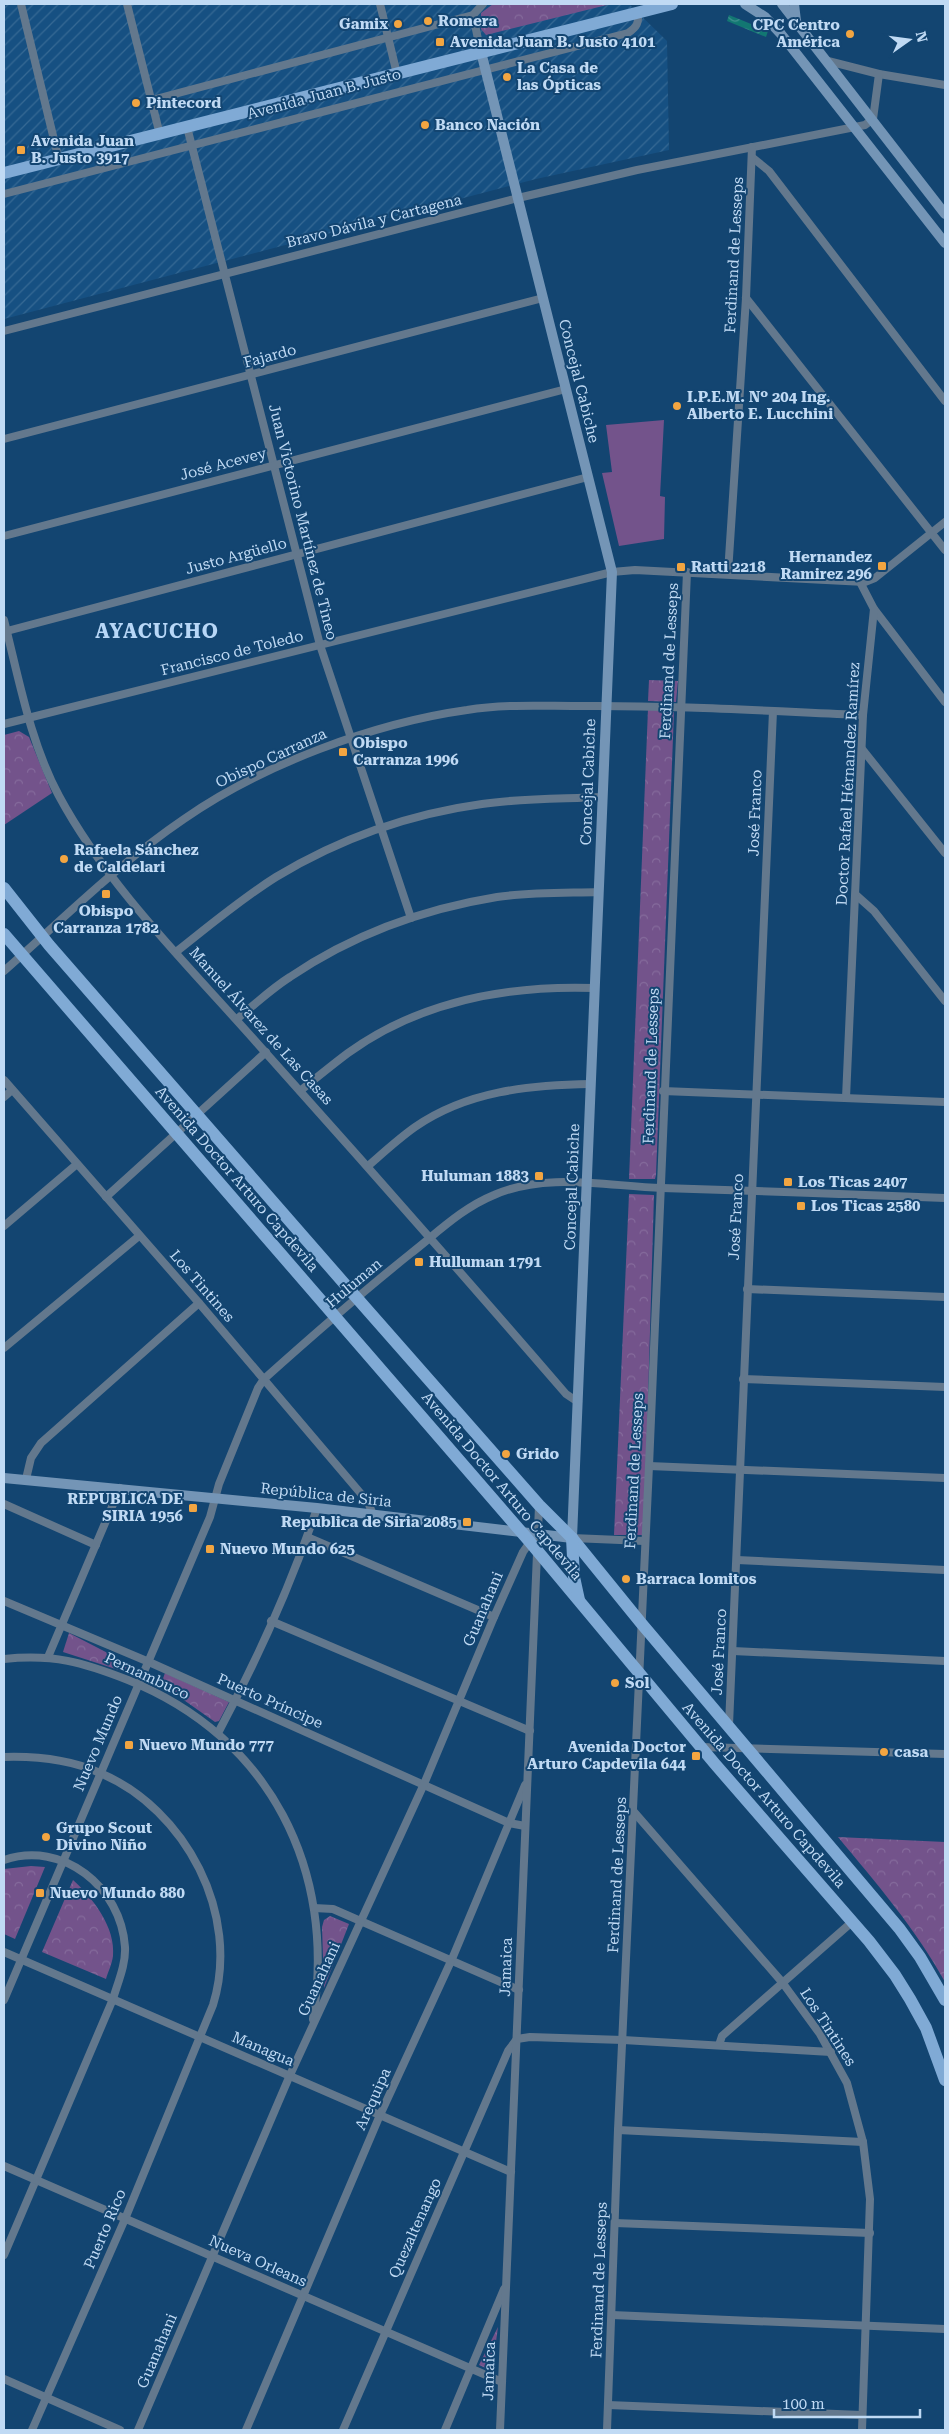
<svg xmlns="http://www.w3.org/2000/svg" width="949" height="2434" font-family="'Roboto Serif',serif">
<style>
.industrial{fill:url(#industrial-furrows)}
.park{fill:url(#park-crowns)}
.pitch{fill:#73538b}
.water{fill:url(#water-waves)}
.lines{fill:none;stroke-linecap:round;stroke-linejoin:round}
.street{stroke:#63788d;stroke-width:8}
.secondary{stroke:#7495b6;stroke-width:10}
.primary{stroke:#80aad5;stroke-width:12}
.poi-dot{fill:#f2a541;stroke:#134571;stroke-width:2}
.labels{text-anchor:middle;stroke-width:4;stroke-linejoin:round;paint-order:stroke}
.poi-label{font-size:15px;font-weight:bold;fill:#c0daf4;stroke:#134571;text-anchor:start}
.street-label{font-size:15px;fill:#c0daf4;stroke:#134571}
.district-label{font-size:20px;font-weight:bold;letter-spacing:1px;fill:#b8d7f7;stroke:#134571}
</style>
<defs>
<pattern id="industrial-furrows" width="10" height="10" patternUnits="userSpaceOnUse" patternTransform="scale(1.25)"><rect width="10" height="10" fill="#165082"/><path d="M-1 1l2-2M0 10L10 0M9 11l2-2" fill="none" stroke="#366994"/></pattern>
<pattern id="park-crowns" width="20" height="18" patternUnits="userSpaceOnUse" patternTransform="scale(1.25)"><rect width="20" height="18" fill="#73538b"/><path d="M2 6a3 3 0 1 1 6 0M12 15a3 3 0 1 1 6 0" fill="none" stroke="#856b9c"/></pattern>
<pattern id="water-waves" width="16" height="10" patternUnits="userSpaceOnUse" patternTransform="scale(1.25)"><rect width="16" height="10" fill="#127772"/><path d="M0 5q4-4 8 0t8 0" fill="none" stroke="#3e908e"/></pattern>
</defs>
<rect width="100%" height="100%" fill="#134571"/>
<!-- industrial -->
<path class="industrial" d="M4 4H629L667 41 669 150 536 179 4 319Z"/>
<!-- park -->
<g class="park">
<path d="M493 4H611L486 35 481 29V13Z"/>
<path d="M649 680 678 681 676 702 648 701Z"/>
<path d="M648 709 674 712 656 1175 655 1179H629Z"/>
<path d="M19 731 29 737 52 793 4 825V735Z"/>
<path d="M629 1194 654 1195 644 1535H614Z"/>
<path d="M69 1633 129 1664 134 1671 125 1672 63 1652Z"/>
<path d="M165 1673 229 1702 219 1721 215 1722 161 1684Z"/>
<path d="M838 1837 945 1842V1982C916 1929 876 1883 838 1837Z"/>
<path d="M31 1866 45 1867 15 1939 4 1934V1869Z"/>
<path d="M73 1880C93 1898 116 1928 113 1956 112 1964 108 1972 106 1979L42 1952Z"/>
<path d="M330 1916 349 1924 324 1988 322 1927 324 1920Z"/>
<path d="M498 2327 492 2371 479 2365Z"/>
</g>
<!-- pitch -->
<path class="pitch" d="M664 420 660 496 665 497 664 539 619 546 602 473 612 472 606 425Z"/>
<!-- water -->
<path class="water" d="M729 15 768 31 766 37 727 21Z"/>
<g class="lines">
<!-- street -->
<g class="street">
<path d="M21 4 57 152"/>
<path d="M127 4 158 127"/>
<path d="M380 4 397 74"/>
<path d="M479 44 473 15 483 4"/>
<path d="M828 61 879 74 945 85"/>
<path d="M152 100 473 15"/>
<path d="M187 127 320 645 411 918"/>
<path d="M753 158 769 171 945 401"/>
<path d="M4 194 628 33C637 27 639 23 638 12"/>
<path d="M746 298 945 550"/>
<path d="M4 331 518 198 637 170 865 125 873 119 879 74"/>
<path d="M4 439 543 298"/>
<path d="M4 536 566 389"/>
<path d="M728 573 746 298 752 147"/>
<path d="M874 609 945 702"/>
<path d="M4 620C19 679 30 742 59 796 108 887 188 965 257 1043 361 1159 464 1276 566 1394L578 1402"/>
<path d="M7 631 588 477"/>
<path d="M4 724 612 572 635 570 865 582 875 578 945 522"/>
<path d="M862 749 945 853"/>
<path d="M856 895 874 911 945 1001"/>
<path d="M176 952C209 926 241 899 276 877 339 839 409 814 482 804 522 798 562 799 602 797"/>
<path d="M4 971C62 920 119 863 184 819 261 765 374 723 467 710 503 704 540 706 576 706 672 705 768 711 863 715"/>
<path d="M237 1019C254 1005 271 989 290 977 352 935 423 909 497 897 531 892 565 893 599 892"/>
<path d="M4 1080 199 1303 368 1502 373 1515"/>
<path d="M300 1091C316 1078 332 1065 348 1053 420 1001 508 985 595 988"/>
<path d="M663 1091 945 1102"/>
<path d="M4 1097 12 1090"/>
<path d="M846 1098 863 715 874 609 860 582"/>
<path d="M368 1166C383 1153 398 1139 415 1127 467 1091 529 1085 591 1084"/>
<path d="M106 1197 266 1052"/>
<path d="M4 1226 77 1164"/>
<path d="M747 1289 945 1297"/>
<path d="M4 1348 139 1236"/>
<path d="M743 1379 945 1387"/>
<path d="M649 1466 945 1478"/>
<path d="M26 1479 31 1458 41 1443 199 1303"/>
<path d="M4 1504 96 1545"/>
<path d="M307 1537 494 1617"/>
<path d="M572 1538 644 1541"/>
<path d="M737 1560 945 1570"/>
<path d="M4 1601 149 1662 509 1823 525 1826"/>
<path d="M271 1621 530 1731"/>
<path d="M733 1651 945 1661"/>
<path d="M48 1657 120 1488"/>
<path d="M4 1659C54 1654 82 1662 128 1680 270 1737 337 1870 313 2019"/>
<path d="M729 1725 773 711"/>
<path d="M218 1733C255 1664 292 1582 317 1508"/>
<path d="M701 1747 945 1754"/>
<path d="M4 1757C37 1756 69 1759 100 1773 186 1809 241 1915 213 2005L125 2219 32 2430"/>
<path d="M634 1812 782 1982 820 2034 847 2083 863 2142 870 2199 862 2430"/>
<path d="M4 1860C63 1840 121 1887 125 1947 126 1964 118 1982 113 1999L4 2255"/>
<path d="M314 1908 333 1909 519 1990"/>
<path d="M4 1952 511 2172"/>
<path d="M4 2000 210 1517 219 1484 258 1388 264 1379C312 1336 360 1294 410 1254 437 1233 462 1208 494 1195 546 1172 606 1186 662 1188 756 1191 851 1194 945 1198"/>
<path d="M719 2045 722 2036 852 1922"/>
<path d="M618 2130 863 2142"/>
<path d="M4 2166 502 2382"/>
<path d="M615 2223 870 2233"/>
<path d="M612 2315 945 2329"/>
<path d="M4 2379 120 2430"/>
<path d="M608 2405 862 2415"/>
<path d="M138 2430 290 2075 424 1784 494 1617 523 1552 530 1542"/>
<path d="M246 2430 380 2115 452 1959 525 1785"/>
<path d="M343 2430 508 2051 517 2039 530 2037 623 2040 831 2052"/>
<path d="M445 2430 504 2289"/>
<path d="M500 2430 539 1506"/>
<path d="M607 2430 618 2130 649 1466 687 572"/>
</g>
<!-- secondary -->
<g class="secondary">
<path d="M745 4 765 17 781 34 945 243"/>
<path d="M782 4 945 214"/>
<path d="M794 4 796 21"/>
<path d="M4 1478 317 1508 572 1538 612 572 479 44"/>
</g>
<!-- primary -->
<g class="primary">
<path d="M4 173 672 4"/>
<path d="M4 888 49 945 356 1297 539 1505 572 1538 641 1623 899 1928 920 1957 945 2000"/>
<path d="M4 934 530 1542 715 1764 869 1941 895 1975 910 1999 926 2028 945 2080"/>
<path d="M572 1538 574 1577 579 1600"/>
</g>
</g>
<!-- markers -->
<g class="poi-dot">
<circle cx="428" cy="21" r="5"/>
<circle cx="398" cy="24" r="5"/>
<circle cx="850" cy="34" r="5"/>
<rect x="435" y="37" width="10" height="10" rx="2.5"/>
<circle cx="507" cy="77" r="5"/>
<circle cx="136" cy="103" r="5"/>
<circle cx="425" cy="125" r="5"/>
<rect x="16" y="145" width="10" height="10" rx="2.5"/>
<circle cx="677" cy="406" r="5"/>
<rect x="877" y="561" width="10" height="10" rx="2.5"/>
<rect x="676" y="562" width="10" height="10" rx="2.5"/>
<rect x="338" y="747" width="10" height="10" rx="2.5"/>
<circle cx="64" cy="859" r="5"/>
<rect x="101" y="889" width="10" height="10" rx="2.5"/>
<rect x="534" y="1171" width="10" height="10" rx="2.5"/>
<rect x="783" y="1177" width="10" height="10" rx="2.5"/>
<rect x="796" y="1201" width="10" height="10" rx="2.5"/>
<rect x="414" y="1257" width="10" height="10" rx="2.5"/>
<circle cx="506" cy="1454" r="5"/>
<rect x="188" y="1503" width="10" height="10" rx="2.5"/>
<rect x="462" y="1517" width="10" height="10" rx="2.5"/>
<rect x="205" y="1544" width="10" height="10" rx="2.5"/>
<circle cx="626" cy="1579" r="5"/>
<circle cx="615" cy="1683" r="5"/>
<rect x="124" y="1740" width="10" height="10" rx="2.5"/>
<circle cx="884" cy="1752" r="5"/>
<rect x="691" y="1751" width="10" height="10" rx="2.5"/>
<circle cx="46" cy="1837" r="5"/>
<rect x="35" y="1888" width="10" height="10" rx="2.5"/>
</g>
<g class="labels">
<!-- poi labels -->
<g class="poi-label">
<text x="438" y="26">Romera</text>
<text x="388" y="29" text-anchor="end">Gamix</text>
<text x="840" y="30" text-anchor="end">CPC Centro<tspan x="840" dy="17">América</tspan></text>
<text x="450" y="47">Avenida Juan B. Justo 4101</text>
<text x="517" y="73">La Casa de<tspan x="517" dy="17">las Ópticas</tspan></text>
<text x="146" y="108">Pintecord</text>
<text x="435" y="130">Banco Nación</text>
<text x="31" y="146">Avenida Juan<tspan x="31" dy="17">B. Justo 3917</tspan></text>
<text x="687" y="402">I.P.E.M. Nº 204 Ing.<tspan x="687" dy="17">Alberto E. Lucchini</tspan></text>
<text x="872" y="562" text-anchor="end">Hernandez<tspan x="872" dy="17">Ramirez 296</tspan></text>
<text x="691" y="572">Ratti 2218</text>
<text x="353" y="748">Obispo<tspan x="353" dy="17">Carranza 1996</tspan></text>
<text x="74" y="855">Rafaela Sánchez<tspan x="74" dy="17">de Caldelari</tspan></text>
<text x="106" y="916" text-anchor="middle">Obispo<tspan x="106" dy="17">Carranza 1782</tspan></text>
<text x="529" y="1181" text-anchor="end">Huluman 1883</text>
<text x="798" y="1187">Los Ticas 2407</text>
<text x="811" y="1211">Los Ticas 2580</text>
<text x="429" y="1267">Hulluman 1791</text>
<text x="516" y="1459">Grido</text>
<text x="183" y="1504" text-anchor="end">REPUBLICA DE<tspan x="183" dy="17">SIRIA 1956</tspan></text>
<text x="457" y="1527" text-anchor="end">Republica de Siria 2085</text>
<text x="220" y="1554">Nuevo Mundo 625</text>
<text x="636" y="1584">Barraca lomitos</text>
<text x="625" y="1688">Sol</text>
<text x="139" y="1750">Nuevo Mundo 777</text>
<text x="686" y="1752" text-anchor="end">Avenida Doctor<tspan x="686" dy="17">Arturo Capdevila 644</tspan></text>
<text x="894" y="1757">casa</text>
<text x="56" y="1833">Grupo Scout<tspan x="56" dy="17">Divino Niño</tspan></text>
<text x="50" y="1898">Nuevo Mundo 880</text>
</g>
<!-- street labels -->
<g class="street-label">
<text transform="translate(324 94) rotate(-15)" y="5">Avenida Juan B. Justo</text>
<text transform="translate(374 221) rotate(-14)" y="5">Bravo Dávila y Cartagena</text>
<text transform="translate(734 255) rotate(-87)" y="5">Ferdinand de Lesseps</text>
<text transform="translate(270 356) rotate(-15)" y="5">Fajardo</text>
<text transform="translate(579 381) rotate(76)" y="5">Concejal Cabiche</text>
<text transform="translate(223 464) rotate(-15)" y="5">José Acevey</text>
<text transform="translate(303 522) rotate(76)" y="5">Juan Victorino Martínez de Tineo</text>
<text transform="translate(236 556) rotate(-15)" y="5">Justo Argüello</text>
<text transform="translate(232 653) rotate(-14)" y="5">Francisco de Toledo</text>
<text transform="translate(669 661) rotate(-87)" y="5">Ferdinand de Lesseps</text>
<text transform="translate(271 758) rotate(-25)" y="5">Obispo Carranza</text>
<text transform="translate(588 782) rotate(-88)" y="5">Concejal Cabiche</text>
<text transform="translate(848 784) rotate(-87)" y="5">Doctor Rafael Hérnandez Ramírez</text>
<text transform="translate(755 813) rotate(-88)" y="5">José Franco</text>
<text transform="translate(261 1026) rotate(48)" y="5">Manuel Álvarez de Las Casas</text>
<text transform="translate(651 1066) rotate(-88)" y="5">Ferdinand de Lesseps</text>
<text transform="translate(237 1179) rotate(49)" y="5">Avenida Doctor Arturo Capdevila</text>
<text transform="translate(572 1187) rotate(-88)" y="5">Concejal Cabiche</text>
<text transform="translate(736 1217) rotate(-87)" y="5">José Franco</text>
<text transform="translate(354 1283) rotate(-40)" y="5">Huluman</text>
<text transform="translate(202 1286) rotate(49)" y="5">Los Tintines</text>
<text transform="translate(634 1471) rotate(-87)" y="5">Ferdinand de Lesseps</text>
<text transform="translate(502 1486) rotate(50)" y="5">Avenida Doctor Arturo Capdevila</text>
<text transform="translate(326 1495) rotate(6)" y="5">República de Siria</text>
<text transform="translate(483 1609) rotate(-67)" y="5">Guanahani</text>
<text transform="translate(719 1652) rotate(-87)" y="5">José Franco</text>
<text transform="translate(147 1676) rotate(25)" y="5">Pernambuco</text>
<text transform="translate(270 1701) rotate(24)" y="5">Puerto Príncipe</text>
<text transform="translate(98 1743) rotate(-67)" y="5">Nuevo Mundo</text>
<text transform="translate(764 1795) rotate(49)" y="5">Avenida Doctor Arturo Capdevila</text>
<text transform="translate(617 1875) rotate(-87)" y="5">Ferdinand de Lesseps</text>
<text transform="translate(506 1967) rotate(-88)" y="5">Jamaica</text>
<text transform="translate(319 1979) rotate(-65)" y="5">Guanahani</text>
<text transform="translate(828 2027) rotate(57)" y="5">Los Tintines</text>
<text transform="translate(263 2049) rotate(23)" y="5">Managua</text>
<text transform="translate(373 2099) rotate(-66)" y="5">Arequipa</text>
<text transform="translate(415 2228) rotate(-66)" y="5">Quezaltenango</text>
<text transform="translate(105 2229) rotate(-67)" y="5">Puerto Rico</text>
<text transform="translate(258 2261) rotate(24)" y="5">Nueva Orleans</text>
<text transform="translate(599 2280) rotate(-88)" y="5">Ferdinand de Lesseps</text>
<text transform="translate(157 2351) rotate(-67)" y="5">Guanahani</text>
<text transform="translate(489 2371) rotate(-88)" y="5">Jamaica</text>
</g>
<!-- district labels -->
<g class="district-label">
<text x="157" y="638">AYACUCHO</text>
</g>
</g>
<!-- border -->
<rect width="949" height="2434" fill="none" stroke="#c0daf4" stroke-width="10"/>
<!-- north arrow -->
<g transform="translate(909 40) rotate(76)" stroke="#134571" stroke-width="4" paint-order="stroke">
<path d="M0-4L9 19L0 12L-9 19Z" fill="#c0daf4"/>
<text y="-8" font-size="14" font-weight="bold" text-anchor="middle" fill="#c0daf4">N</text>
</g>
<!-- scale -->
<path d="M774 2409v8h146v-8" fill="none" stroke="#c0daf4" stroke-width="2.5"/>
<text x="782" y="2409" font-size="15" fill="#c0daf4" stroke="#134571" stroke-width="4" paint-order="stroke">100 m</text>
</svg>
